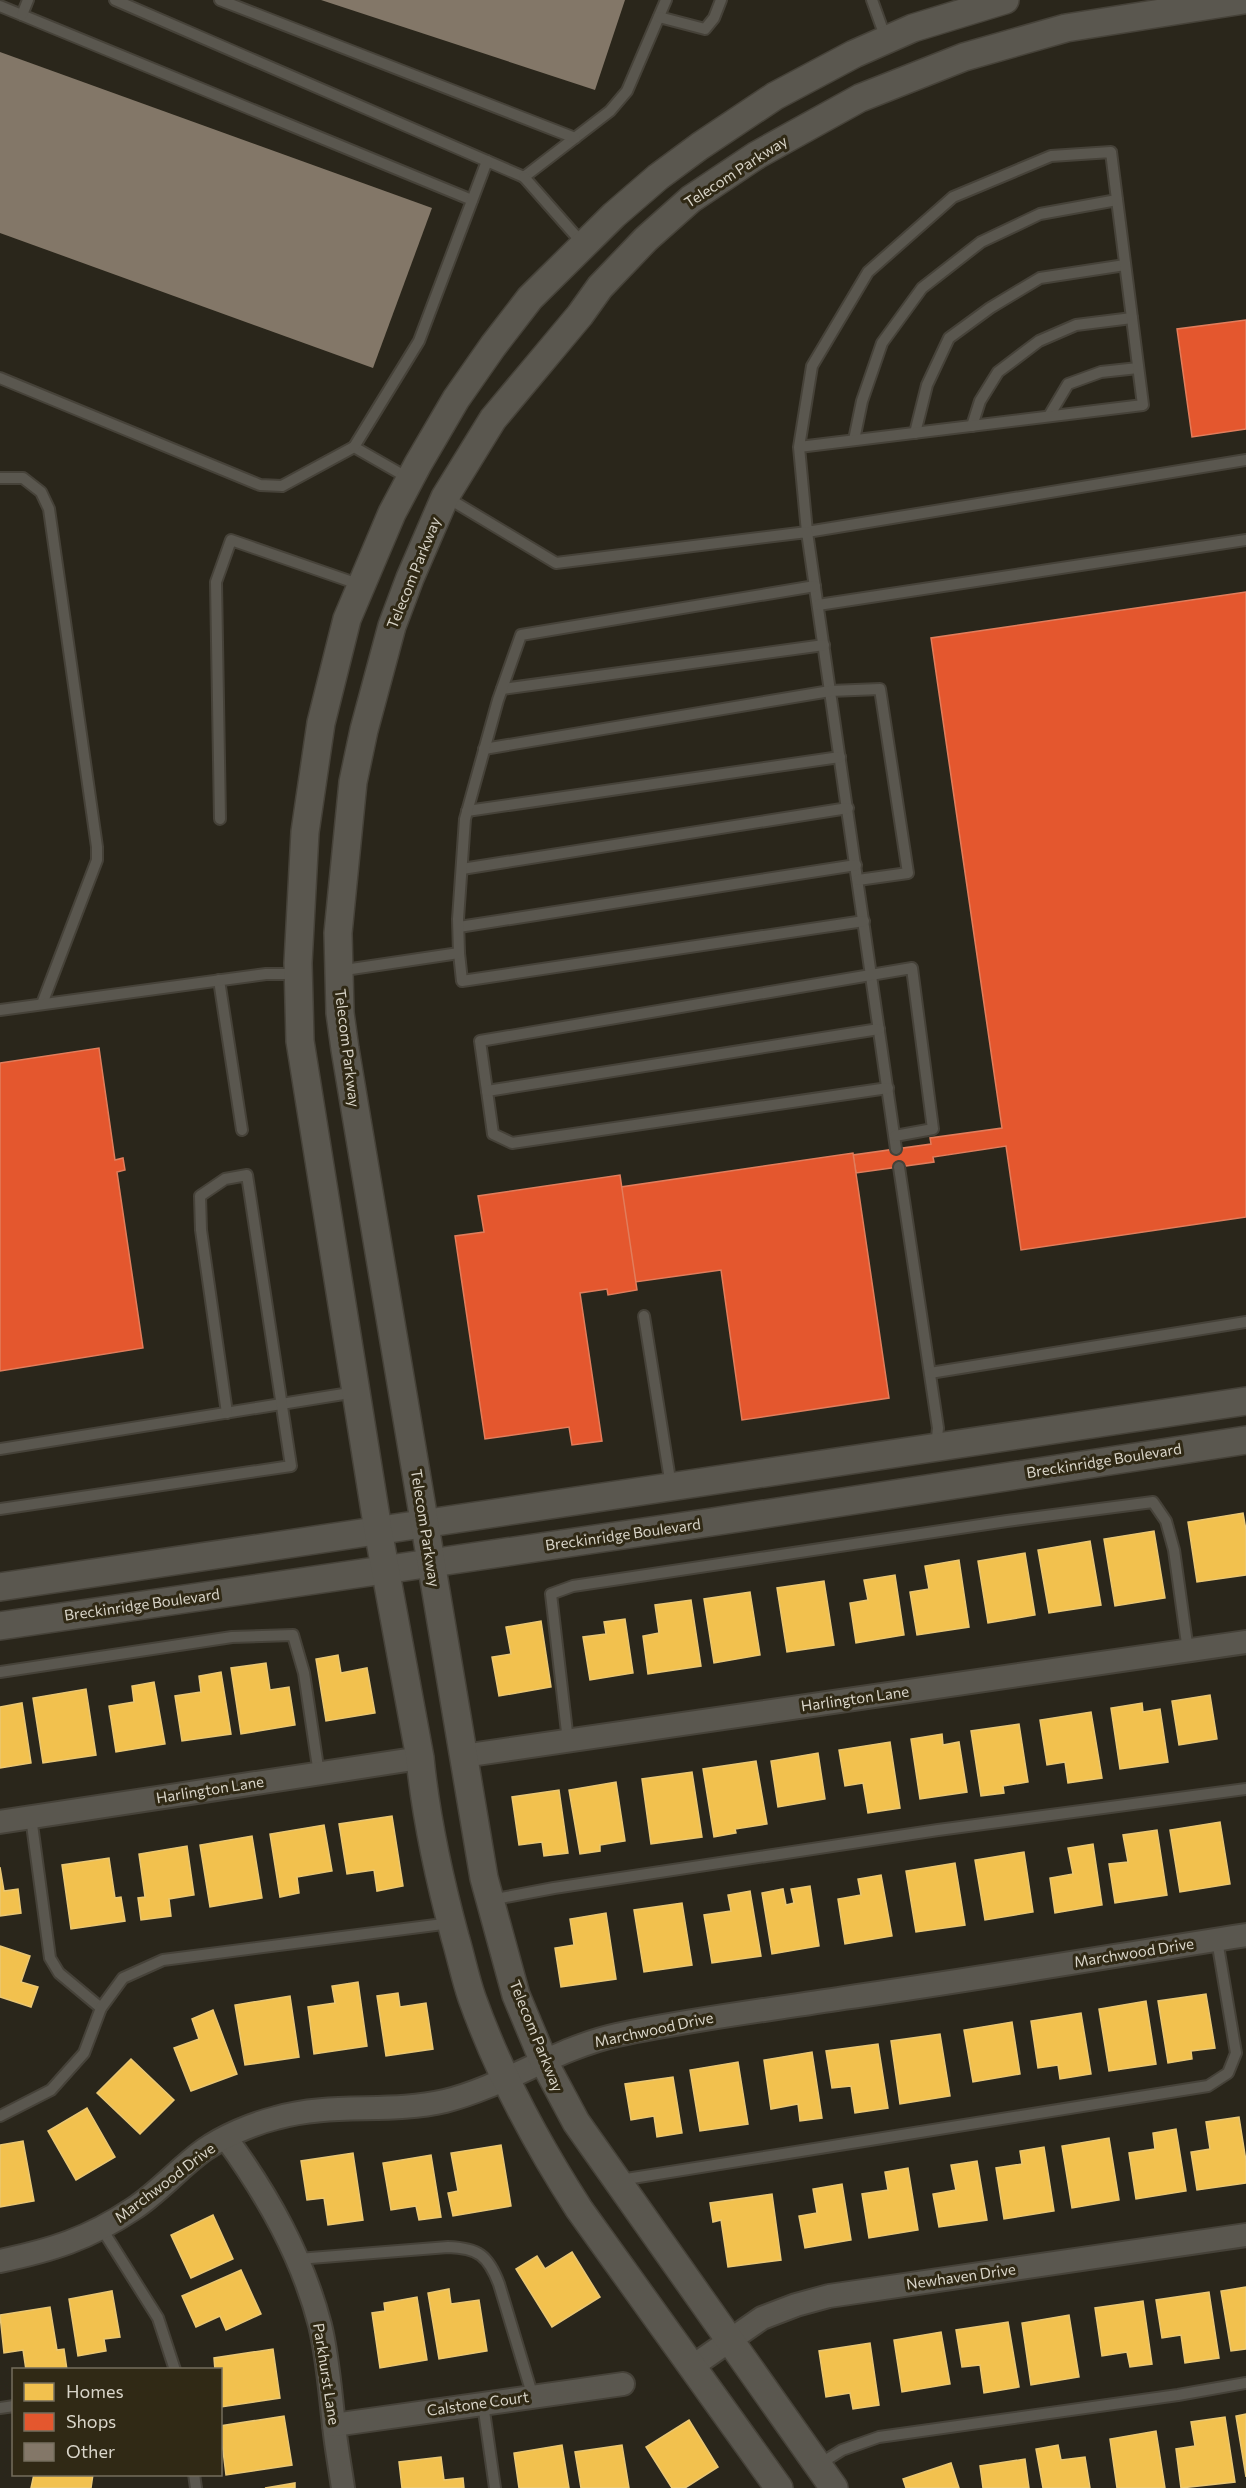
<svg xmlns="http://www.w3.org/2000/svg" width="1246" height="2488" font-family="Commissioner,sans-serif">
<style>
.homes{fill:#f2c14e;stroke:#eac773;stroke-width:1.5}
.shops{fill:#e4572e;stroke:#e17d5c;stroke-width:1.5}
.building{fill:#837768}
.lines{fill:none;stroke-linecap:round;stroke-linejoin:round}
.service-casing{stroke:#464239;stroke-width:14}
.minor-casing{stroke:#464239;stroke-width:26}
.tertiary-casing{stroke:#464239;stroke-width:30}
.service{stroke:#5a574f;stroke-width:10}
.minor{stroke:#5a574f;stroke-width:22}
.tertiary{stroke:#5a574f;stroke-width:27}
.labels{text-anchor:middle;stroke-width:6;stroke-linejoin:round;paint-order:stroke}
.street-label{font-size:15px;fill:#d9d5c9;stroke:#302915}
</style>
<rect width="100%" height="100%" fill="#2a261b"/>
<!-- homes -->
<g class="homes">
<path d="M1243 1513 1246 1530V1575L1197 1582 1188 1522Z"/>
<path d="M1154 1531 1165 1598 1115 1606 1104 1539Z"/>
<path d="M1090 1541 1101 1605 1049 1613 1038 1550Z"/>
<path d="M1025 1553 1035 1615 988 1623 978 1561Z"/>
<path d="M959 1560 969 1627 917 1635 910 1592 929 1589 925 1566Z"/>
<path d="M895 1575 904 1635 856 1643 850 1603 868 1600 864 1580Z"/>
<path d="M824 1581 834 1645 787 1652 777 1588Z"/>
<path d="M750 1592 760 1655 714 1663 704 1599Z"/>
<path d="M691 1600 701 1666 648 1674 643 1636 659 1633 655 1605Z"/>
<path d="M625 1619 633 1673 590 1680 583 1637 606 1634 604 1622Z"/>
<path d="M541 1621 551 1687 499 1696 492 1657 511 1654 506 1627Z"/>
<path d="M338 1655 341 1673 367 1668 375 1713 326 1721 316 1659Z"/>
<path d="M266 1663 270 1690 289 1687 295 1725 241 1734 231 1668Z"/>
<path d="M221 1672 231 1734 182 1741 175 1696 201 1692 199 1676Z"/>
<path d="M154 1682 165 1744 116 1752 109 1706 134 1702 132 1686Z"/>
<path d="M86 1689 96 1755 43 1763 33 1698Z"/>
<path d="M1210 1695 1217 1739 1179 1745 1172 1701Z"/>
<path d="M22 1703 31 1763 0 1768V1707Z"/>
<path d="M1142 1703 1143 1712 1160 1709 1168 1762 1120 1769 1111 1708Z"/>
<path d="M1091 1712 1102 1778 1068 1783 1065 1762 1047 1765 1040 1720Z"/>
<path d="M1019 1724 1028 1782 1003 1786 1004 1793 981 1796 971 1731Z"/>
<path d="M942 1734 943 1745 959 1742 967 1792 920 1799 911 1739Z"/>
<path d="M890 1742 900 1808 868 1813 863 1783 845 1786 839 1750Z"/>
<path d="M818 1753 825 1799 778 1807 771 1761Z"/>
<path d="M756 1761 767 1824 735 1829 736 1833 714 1837 703 1769Z"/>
<path d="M692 1772 702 1837 651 1844 642 1779Z"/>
<path d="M616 1782 625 1841 600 1845V1851L580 1854 569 1790Z"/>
<path d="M559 1790 568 1853 544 1856 542 1842 519 1845 512 1797Z"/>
<path d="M392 1816 403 1886 377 1891 374 1870 347 1874 339 1824Z"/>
<path d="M1220 1822 1230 1884 1180 1892 1170 1830Z"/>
<path d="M324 1825 332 1871 297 1877 299 1893 280 1897 270 1834Z"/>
<path d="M1157 1830 1167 1895 1115 1903 1109 1864 1128 1862 1123 1835Z"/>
<path d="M252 1836 262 1898 210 1907 200 1845Z"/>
<path d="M1093 1844 1102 1905 1055 1913 1050 1878 1073 1874 1068 1848Z"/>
<path d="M187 1846 194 1895 169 1899 171 1916 141 1920 138 1898 145 1897 139 1854Z"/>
<path d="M1024 1852 1033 1912 985 1920 975 1860Z"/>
<path d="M109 1858 115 1898 121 1897 125 1921 71 1929 62 1865Z"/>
<path d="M955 1863 965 1925 916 1932 906 1871Z"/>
<path d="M0 1867 4 1891 18 1889 21 1913 0 1916Z"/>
<path d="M881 1875 892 1936 845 1944 838 1899 861 1895 858 1879Z"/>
<path d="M810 1886 819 1946 772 1954 762 1893 783 1889 786 1905 794 1903 791 1889Z"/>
<path d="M750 1891 761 1956 712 1963 704 1915 731 1911 728 1895Z"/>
<path d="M682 1903 692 1965 644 1972 634 1910Z"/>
<path d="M606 1913 616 1979 561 1987 555 1948 574 1945 570 1919Z"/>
<path d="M0 1946 30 1956 21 1982 38 1987 31 2007 0 1997Z"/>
<path d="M358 1982 367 2046 314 2054 308 2007 335 2003 332 1986Z"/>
<path d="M398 1993 400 2007 426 2003 433 2049 386 2056 377 1996Z"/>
<path d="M1206 1994 1215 2048 1191 2051 1192 2059 1168 2063 1158 2001Z"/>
<path d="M290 1996 299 2057 245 2065 235 2005Z"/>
<path d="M1146 2001 1156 2064 1109 2071 1099 2009Z"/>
<path d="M213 2010 237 2074 191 2091 174 2048 199 2039 192 2019Z"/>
<path d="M1081 2013 1091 2074 1060 2079 1058 2065 1038 2068 1031 2021Z"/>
<path d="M1012 2022 1020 2074 973 2082 964 2030Z"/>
<path d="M940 2034 950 2096 900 2104 891 2041Z"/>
<path d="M878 2044 888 2108 855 2113 851 2086 832 2088 826 2051Z"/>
<path d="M812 2052 822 2118 800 2121 798 2104 771 2109 764 2060Z"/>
<path d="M131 2059 174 2100 140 2134 97 2093Z"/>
<path d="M738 2062 748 2124 700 2131 690 2070Z"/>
<path d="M673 2077 682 2133 657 2137 654 2116 631 2120 625 2084Z"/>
<path d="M87 2108 115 2157 76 2180 48 2131Z"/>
<path d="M1239 2117 1246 2161V2183L1197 2190 1191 2152 1210 2149 1206 2122Z"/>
<path d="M1176 2129 1186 2191 1136 2199 1129 2153 1155 2149 1153 2133Z"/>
<path d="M1109 2138 1119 2200 1072 2208 1062 2146Z"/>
<path d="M23 2141 34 2201 0 2207V2145Z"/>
<path d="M501 2145 511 2206 453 2216 448 2193 458 2191 451 2153Z"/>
<path d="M1044 2147 1054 2211 1004 2219 996 2168 1022 2164 1020 2151Z"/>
<path d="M353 2153 363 2220 328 2225 324 2198 307 2200 301 2161Z"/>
<path d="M431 2155 441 2217 419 2220 416 2206 391 2210 383 2163Z"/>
<path d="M977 2161 987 2220 939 2227 933 2194 956 2190 951 2165Z"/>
<path d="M908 2168 918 2230 869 2238 862 2194 888 2190 885 2172Z"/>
<path d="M842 2184 851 2240 805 2248 799 2216 817 2213 813 2189Z"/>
<path d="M772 2194 781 2260 728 2267 721 2220 713 2222 710 2203Z"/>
<path d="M213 2215 233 2259 191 2278 171 2235Z"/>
<path d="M572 2252 600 2297 552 2327 516 2269 537 2256 545 2269Z"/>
<path d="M241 2270 261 2314 226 2330 220 2316 196 2327 182 2296Z"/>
<path d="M1246 2287V2349L1231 2351 1221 2291Z"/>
<path d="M449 2289 451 2304 479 2300 487 2351 439 2359 428 2293Z"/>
<path d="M112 2291 120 2337 104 2339 106 2351 78 2356 69 2299Z"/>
<path d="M1209 2292 1219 2358 1185 2363 1181 2335 1162 2338 1156 2300Z"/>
<path d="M417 2297 427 2360 380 2368 372 2313 385 2311 384 2303Z"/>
<path d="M1143 2301 1152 2364 1130 2367 1127 2352 1102 2356 1095 2308Z"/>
<path d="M50 2307 57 2350 64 2349 67 2370H26L23 2350 4 2353 0 2315Z"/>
<path d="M1069 2315 1079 2377 1031 2385 1022 2323Z"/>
<path d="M1008 2322 1019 2387 984 2393 980 2365 962 2367 956 2330Z"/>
<path d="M941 2332 950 2384 902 2392 894 2340Z"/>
<path d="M870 2343 879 2405 853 2409 850 2393 826 2397 819 2351Z"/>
<path d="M273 2349 280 2398 221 2407 220 2370H215L214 2358Z"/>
<path d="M1246 2414V2477L1236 2416Z"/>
<path d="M284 2416 292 2465 226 2475 220 2426Z"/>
<path d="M1225 2417 1235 2482 1181 2488 1176 2449 1195 2446 1191 2422Z"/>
<path d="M689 2420 718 2467 685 2488H672L646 2447Z"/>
<path d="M1156 2431 1165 2488H1117L1110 2439Z"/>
<path d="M562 2445 569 2488H519L514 2453Z"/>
<path d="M622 2445 629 2488H581L575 2452Z"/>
<path d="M1058 2445 1061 2460 1085 2457 1090 2488H1043L1036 2449Z"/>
<path d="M441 2457 444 2480 463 2478 464 2488H402L399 2462Z"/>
<path d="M1025 2459 1029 2488H983L980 2466Z"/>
<path d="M951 2463 959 2488H906L903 2479Z"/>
<path d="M34 2474H93L91 2488H31Z"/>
<path d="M295 2483V2488H265Z"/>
</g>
<!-- shops -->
<g class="shops">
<path d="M1246 320V429L1192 437 1177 329Z"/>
<path d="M1246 592V1217L1021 1250 1006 1146 933 1157 934 1162 856 1173 853 1155 931 1144 930 1138 1002 1128 931 638Z"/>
<path d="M99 1048 115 1160 123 1158 125 1170 117 1172 143 1348 0 1371V1063Z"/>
<path d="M853 1153 889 1398 742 1420 721 1270 635 1282 621 1187Z"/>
<path d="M620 1175 637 1290 608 1295 607 1289 580 1293 602 1441 572 1445 569 1427 485 1439 455 1236 484 1232 478 1196Z"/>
</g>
<!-- building -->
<g class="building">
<path d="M321 0H625L595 90Z"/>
<path d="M0 52 432 208 373 368 0 233Z"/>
</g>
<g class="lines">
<!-- service casing -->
<g class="service-casing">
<g id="service">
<path d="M115 0 524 177 610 111 627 91 666 0"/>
<path d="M220 0 575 138"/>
<path d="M872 0 886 39"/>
<path d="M0 6 472 200"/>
<path d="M22 15 28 0"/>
<path d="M659 17 705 29 714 18 721 0"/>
<path d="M524 177 583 244"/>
<path d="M0 378 260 485 282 486 354 447 410 479"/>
<path d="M1049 416 1068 384 1101 372 1138 368"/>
<path d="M972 426 980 401 998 372 1039 341 1076 325 1132 318"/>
<path d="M915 433 927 385 949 338 990 308 1040 278 1125 265"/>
<path d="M854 440 862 401 882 343 922 288 981 242 1040 214 1117 200"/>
<path d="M354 447 419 341 487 161"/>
<path d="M799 447 1143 405 1111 152 1051 156 953 197 868 272 812 366 799 447 807 532 1246 460"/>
<path d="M0 478H23L41 492 49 509 97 847V860L42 1004"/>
<path d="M446 497 556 563 807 532 896 1149"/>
<path d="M818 605 1246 540"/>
<path d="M502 689 824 645"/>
<path d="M484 749 830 691 880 689 908 873 858 880"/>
<path d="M467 811 840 757"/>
<path d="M220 819 216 582 231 540 361 585"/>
<path d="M462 869 848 808"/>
<path d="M459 927 856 865"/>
<path d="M459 953 462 981 864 921"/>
<path d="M338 971 459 953 458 919 465 819 498 700 521 635 815 586"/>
<path d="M219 980 242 1130"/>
<path d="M0 1010 266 974H298"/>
<path d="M888 1088 512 1143 493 1134 480 1041 912 968 933 1129 895 1136"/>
<path d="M487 1091 879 1029"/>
<path d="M899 1167 938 1428 936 1447"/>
<path d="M644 1316 671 1486"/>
<path d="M930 1373 1246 1322"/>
<path d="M0 1449 356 1392"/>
<path d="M0 1509 291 1466 247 1175 225 1179 200 1196 201 1230 227 1413"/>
<path d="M0 1672 232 1637 293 1635 304 1673 319 1774"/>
<path d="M568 1741 551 1594 573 1586 1007 1521 1153 1502 1166 1521 1174 1550 1188 1651"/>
<path d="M31 1817 50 1958 59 1973 101 2008"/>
<path d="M490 1900 554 1888 938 1830 1246 1789"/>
<path d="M0 2116 51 2090 84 2053 101 2008 123 1978 163 1960 451 1923"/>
<path d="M620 2180 1208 2086 1228 2073 1236 2053 1217 1940"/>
<path d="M102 2229 158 2318 175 2370"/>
<path d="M298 2259 448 2247C478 2248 488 2255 499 2284L533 2397"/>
<path d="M483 2404 495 2488"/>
<path d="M0 2408 14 2406"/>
<path d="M818 2465 842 2450 879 2437 1178 2395 1246 2383"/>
<path d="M194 2474 196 2488"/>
</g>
</g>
<!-- minor casing -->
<g class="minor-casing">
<g id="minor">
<path d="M463 1756 1246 1642"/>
<path d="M0 1822 420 1758"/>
<path d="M226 2138C268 2196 302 2256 320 2325 328 2358 330 2391 334 2425 336 2446 340 2467 343 2488"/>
<path d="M0 2261C52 2250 88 2239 133 2209 159 2192 179 2168 204 2150 224 2136 252 2124 276 2118 331 2102 389 2114 445 2101 505 2086 557 2048 617 2035 692 2019 768 2010 844 1998 978 1979 1112 1956 1246 1935"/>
<path d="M693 2366 762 2318 796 2305 829 2296 1246 2235"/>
<path d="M334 2425 623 2384"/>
</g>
</g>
<!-- tertiary casing -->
<g class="tertiary-casing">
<g id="tertiary">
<path d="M0 1587 1246 1401"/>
<path d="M0 1626 712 1522 1246 1440"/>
<path d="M779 2488 579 2209C537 2144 498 2071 472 1998 465 1978 461 1957 455 1937 439 1878 426 1819 420 1758L378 1530 300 1041 298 963 305 832 321 723 347 619 392 513 418 464 456 399 493 346 530 298 614 215 658 177 700 146 775 96 854 54 913 28 1005 0"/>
<path d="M834 2488 576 2122 544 2062 516 1995 484 1878 345 1049 340 1013 338 933 353 782 364 730 392 626 410 578 445 497 493 419 580 315 600 287 646 239 691 199 757 155 860 98 964 57 1066 28 1244 0"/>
</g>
</g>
<!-- service -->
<use href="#service" class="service"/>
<!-- minor -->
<use href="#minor" class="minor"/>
<!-- tertiary -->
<use href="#tertiary" class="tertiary"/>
</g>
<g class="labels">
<!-- street labels -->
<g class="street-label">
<text transform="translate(736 172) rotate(-33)" y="5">Telecom Parkway</text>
<text transform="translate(414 573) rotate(-68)" y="5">Telecom Parkway</text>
<text transform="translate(347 1048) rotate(83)" y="5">Telecom Parkway</text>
<text transform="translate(1104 1461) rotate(-9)" y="5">Breckinridge Boulevard</text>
<text transform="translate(425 1528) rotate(81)" y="5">Telecom Parkway</text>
<text transform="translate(623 1535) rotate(-8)" y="5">Breckinridge Boulevard</text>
<text transform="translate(142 1605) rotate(-8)" y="5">Breckinridge Boulevard</text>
<text transform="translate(855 1699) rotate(-8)" y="5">Harlington Lane</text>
<text transform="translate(210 1790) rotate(-9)" y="5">Harlington Lane</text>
<text transform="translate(1134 1953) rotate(-9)" y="5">Marchwood Drive</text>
<text transform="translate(654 2030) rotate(-12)" y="5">Marchwood Drive</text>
<text transform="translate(536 2036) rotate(68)" y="5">Telecom Parkway</text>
<text transform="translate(165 2183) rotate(-37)" y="5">Marchwood Drive</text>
<text transform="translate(961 2277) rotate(-8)" y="5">Newhaven Drive</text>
<text transform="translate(326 2374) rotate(81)" y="5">Parkhurst Lane</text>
<text transform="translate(478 2404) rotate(-8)" y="5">Calstone Court</text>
</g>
</g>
<!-- legend -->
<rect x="12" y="2368" width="210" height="108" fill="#302915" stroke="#746e5d" stroke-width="1.5"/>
<rect x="24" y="2383" width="30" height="18" fill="#f2c14e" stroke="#746e5d" stroke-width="1.5"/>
<text x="66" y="2398" font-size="18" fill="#d9d5c9">Homes</text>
<rect x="24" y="2413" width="30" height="18" fill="#e4572e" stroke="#746e5d" stroke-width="1.5"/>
<text x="66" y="2428" font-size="18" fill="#d9d5c9">Shops</text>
<rect x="24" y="2443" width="30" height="18" fill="#837768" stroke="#746e5d" stroke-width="1.5"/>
<text x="66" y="2458" font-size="18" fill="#d9d5c9">Other</text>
</svg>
